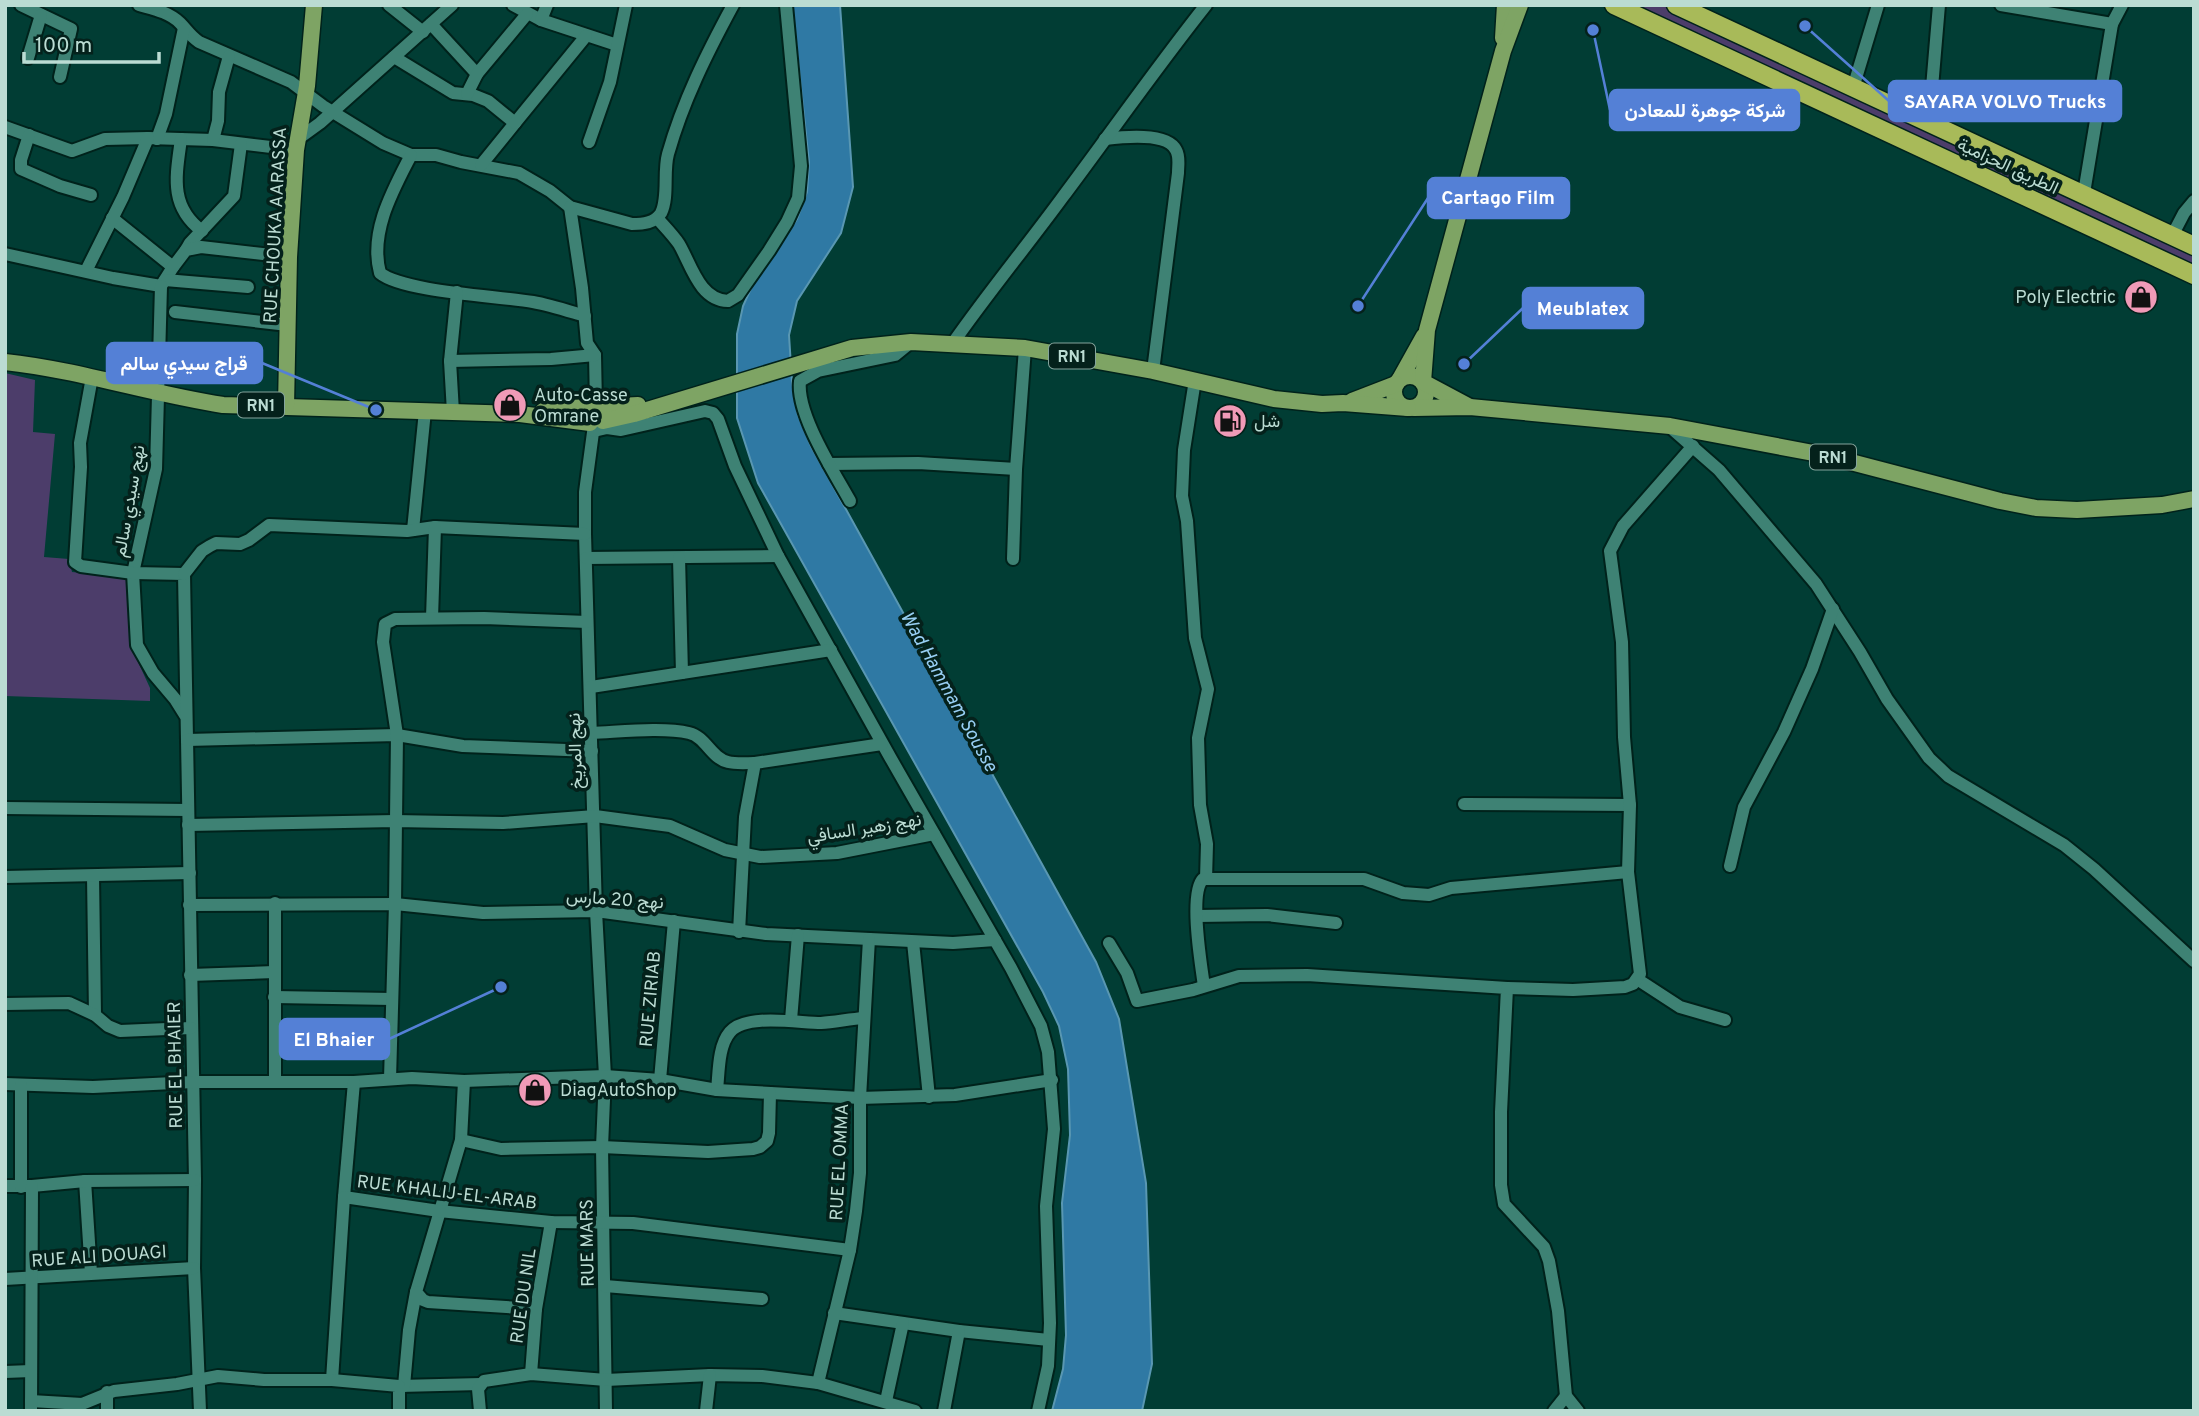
<svg xmlns="http://www.w3.org/2000/svg" width="2199" height="1416" font-family="Overpass,Vazirmatn,sans-serif">
<style>
.green{fill:#4c3d6a}
.water{fill:#2f79a4;stroke:#5997b2;stroke-width:2}
.lines{fill:none;stroke-linecap:round;stroke-linejoin:round}
.minor-casing{stroke:#00221b;stroke-width:16}
.major-casing{stroke:#00221b;stroke-width:19}
.highway-casing{stroke:#00221b;stroke-width:21}
.minor{stroke:#3e8274;stroke-width:12}
.major{stroke:#7ea464;stroke-width:16}
.highway{stroke:#a8ba59;stroke-width:18}
.labels{text-anchor:middle;stroke-width:7;stroke-linejoin:round;paint-order:stroke}
.shield{fill:#04211b;stroke:#84a49c;stroke-width:2}
.shield-label{font-size:16px;font-weight:bold;fill:#bbdcd3}
.street-label{font-size:18px;fill:#bbdcd3;stroke:#04211b}
.poi-label{font-size:18px;fill:#bbdcd3;stroke:#04211b;text-anchor:start}
.water-label{font-size:19px;font-style:italic;fill:#97cef3;stroke:#04211b}
.leader{fill:none;stroke:#5480d6;stroke-width:2.5}
.callout-dot{fill:#5480d6;stroke:#04211b;stroke-width:2.5}
.callout{fill:#5480d6;stroke:#5480d6;stroke-width:2.5}
.callout-label{font-size:19px;text-anchor:middle;font-weight:bold;fill:#fff}
</style>
<rect width="100%" height="100%" fill="#013d34"/>
<!-- green -->
<g class="green">
<path d="M1625 5H1665L2194 253V271Z"/>
<path d="M5 373 35 380 33 432 55 434 44 557 69 559 72 572 126 577 133 651 150 688V701L5 696Z"/>
</g>
<!-- water -->
<path class="water" d="M792 5H840L853 187 841 233 797 301 789 335 792 382 798 415 811 446 1096 962 1119 1019 1146 1183 1152 1364 1142 1411H1052L1063 1369 1066 1335 1062 1203 1070 1135 1068 1069 1059 1026 1043 992 758 483 737 418V334L743 306 753 284 797 219 807 192 809 162Z"/>
<g class="lines">
<!-- minor casing -->
<g class="minor-casing">
<g id="minor">
<path d="M21 5 71 29 60 77"/>
<path d="M139 5C153 9 169 12 180 23 187 30 190 36 199 42L291 82 323 106 383 143 411 155H436L461 162 519 173 550 191 570 207 632 224C643 224 655 223 661 213 669 197 663 172 668 154 683 101 707 53 733 5"/>
<path d="M389 5 423 32"/>
<path d="M513 5 541 20 617 45"/>
<path d="M2001 5 2112 24 2084 193"/>
<path d="M541 20 547 5"/>
<path d="M431 24 477 74"/>
<path d="M2112 24 2122 5"/>
<path d="M394 57 453 93 473 95 488 101 515 123 481 165"/>
<path d="M28 58 41 15"/>
<path d="M1853 88 1878 5"/>
<path d="M467 94 477 74 527 14"/>
<path d="M515 123 586 36"/>
<path d="M1929 123 1939 5"/>
<path d="M5 127 72 151 105 139 148 138 213 140 296 150"/>
<path d="M29 135 21 160V169L60 186 91 195"/>
<path d="M157 139 166 114 184 28"/>
<path d="M181 139C176 176 169 206 202 231"/>
<path d="M298 139 320 123 452 5"/>
<path d="M1105 139C1122 137 1167 132 1176 150 1180 157 1178 165 1178 173L1153 371"/>
<path d="M213 140 218 121 219 92 229 56"/>
<path d="M589 142 610 82 626 5"/>
<path d="M411 155C393 190 369 232 380 273 403 292 499 296 533 302 550 305 568 311 585 316"/>
<path d="M570 207 582 288 587 343 595 355 596 405"/>
<path d="M112 218 173 267"/>
<path d="M657 218C664 226 673 235 679 244 691 264 699 300 728 301L738 295 769 251 787 222 798 198 801 166 786 5"/>
<path d="M2172 236 2184 213 2194 201"/>
<path d="M186 250 190 243 234 196 241 144"/>
<path d="M5 254 113 278 161 286 173 267 186 250 201 247 289 257"/>
<path d="M86 271 123 197 148 138"/>
<path d="M165 280 248 287"/>
<path d="M161 286 156 469 133 573 137 645 153 673 175 699 185 715"/>
<path d="M175 312 288 325"/>
<path d="M953 343C988 293 1026 247 1062 198 1110 134 1156 68 1206 5"/>
<path d="M450 361 551 359 595 355"/>
<path d="M92 377 80 443 81 467 75 562 81 566 133 573 184 574 195 1180 194 1268 200 1411"/>
<path d="M1195 380 1184 450 1182 496 1187 521 1195 638 1208 689 1198 738 1200 805 1207 844 1206 879"/>
<path d="M453 412 450 361 457 292"/>
<path d="M594 425 585 492V534L596 911 605 1076 602 1147 606 1411"/>
<path d="M1670 427 1719 470 1816 584 1860 652 1887 699 1929 758 1948 776 2064 845 2094 869 2194 961"/>
<path d="M594 431 607 428 621 430 705 411 713 413 718 419 735 466 778 556 890 757 1011 968 1041 1026 1048 1052 1054 1129 1046 1206 1050 1323 1048 1366 1038 1411"/>
<path d="M829 464 918 463 1016 469"/>
<path d="M850 501C834 472 796 414 800 381L818 371 895 355 911 342"/>
<path d="M413 530 425 411"/>
<path d="M586 558 778 556"/>
<path d="M679 558 682 673"/>
<path d="M1013 559 1016 469 1025 348"/>
<path d="M184 574 202 551 210 546 216 543 240 544 249 540 269 525 407 531 435 527 585 534"/>
<path d="M432 618 435 527"/>
<path d="M591 687 831 650"/>
<path d="M592 733C619 732 663 727 689 733 706 737 711 758 728 762 736 764 746 763 755 763"/>
<path d="M187 740 397 735 463 746 592 751"/>
<path d="M1464 804 1630 805"/>
<path d="M5 808 188 810"/>
<path d="M188 825 395 821 503 823 595 816 670 826 725 850 760 857 837 853 934 834"/>
<path d="M1730 866 1744 807 1784 732 1812 669 1833 609"/>
<path d="M93 876 95 1015"/>
<path d="M5 877 190 873"/>
<path d="M189 905 395 904 483 913 596 911 766 934 953 943 995 940"/>
<path d="M1197 916 1267 915 1336 923"/>
<path d="M739 932 745 817 755 763 882 744"/>
<path d="M913 942 929 1097"/>
<path d="M1109 943 1127 973 1137 1001 1193 990 1239 976 1307 975 1507 988 1501 1112V1185L1504 1204 1544 1247 1549 1261 1558 1311 1566 1396 1578 1411"/>
<path d="M190 975 274 972"/>
<path d="M1637 979 1680 1007 1725 1020"/>
<path d="M1204 986C1201 965 1189 893 1203 879H1364L1403 893 1429 895 1451 888 1628 872"/>
<path d="M1507 988 1573 990 1625 987 1633 984 1640 974 1628 872 1630 805 1624 737 1622 642 1610 551 1623 526 1693 446"/>
<path d="M274 997 392 999"/>
<path d="M5 1004 69 1003 95 1015 108 1026 120 1031 191 1028"/>
<path d="M791 1020 798 935"/>
<path d="M390 1079 395 904 397 735 383 642 385 624 395 619 484 618 587 622"/>
<path d="M660 1080 674 921"/>
<path d="M464 1081 461 1140 416 1292 423 1300 428 1302 536 1309"/>
<path d="M275 1082V903"/>
<path d="M5 1084 93 1087 193 1082H354L412 1078 464 1081 605 1076 660 1080 717 1090 860 1098 955 1095 1052 1080"/>
<path d="M717 1090C719 1072 718 1046 730 1032 746 1013 799 1023 821 1023 835 1022 850 1019 864 1018"/>
<path d="M461 1140 501 1149 602 1147 708 1152 753 1149 760 1147 767 1141 769 1133 770 1093"/>
<path d="M85 1181 91 1273"/>
<path d="M5 1186H32L85 1181 195 1180"/>
<path d="M21 1187V1085"/>
<path d="M344 1197 354 1082"/>
<path d="M5 1279 194 1268"/>
<path d="M605 1286 762 1299"/>
<path d="M834 1313 959 1331 1049 1340"/>
<path d="M5 1372 31 1371"/>
<path d="M531 1374 536 1309 551 1222"/>
<path d="M332 1380 344 1197 439 1211 551 1222 633 1223 850 1250"/>
<path d="M818 1383 850 1250 856 1211 860 1173V1098L869 939"/>
<path d="M399 1386 481 1384"/>
<path d="M404 1386 409 1330 416 1292"/>
<path d="M31 1401 82 1404 114 1391 177 1384 218 1376 264 1380H332L399 1386V1411"/>
<path d="M886 1401 903 1323"/>
<path d="M31 1411 32 1186"/>
<path d="M107 1411V1392"/>
<path d="M480 1411 478 1389 484 1381 531 1374 606 1380 710 1375 762 1376 818 1383 915 1411"/>
<path d="M706 1411 710 1375"/>
<path d="M944 1411 959 1331"/>
<path d="M1554 1411 1566 1396"/>
</g>
</g>
<!-- major casing -->
<g class="major-casing">
<g id="major">
<path d="M1503 38 1505 5"/>
<path d="M5 362C79 370 150 394 223 405L520 414 590 423"/>
<circle cx="1410" cy="392" r="16"/>
<path d="M1400 379 1424 336"/>
<path d="M1352 401 1396 384"/>
<path d="M286 406 289 257 296 150 307 86 314 5"/>
<path d="M1468 406 1423 382 1427 330 1503 51 1520 5"/>
<path d="M601 407 638 405"/>
<path d="M1414 408 1470 407 1670 426 1824 455 2000 501 2036 508 2077 510 2162 505 2194 499"/>
<path d="M543 411 590 406"/>
<path d="M603 421 634 414 852 348 911 342 1025 348 1153 371 1274 399 1322 404 1343 403 1408 408"/>
</g>
</g>
<!-- highway casing -->
<g class="highway-casing">
<g id="highway">
<path d="M1614 5 2194 275"/>
<path d="M1676 5 2194 246"/>
</g>
</g>
<!-- minor -->
<use href="#minor" class="minor"/>
<!-- major -->
<use href="#major" class="major"/>
<!-- highway -->
<use href="#highway" class="highway"/>
</g>
<!-- icons -->
<defs>
<g id="shop-disc" transform="scale(1.75)"><circle r="9.5" fill="#f09ab7" stroke="#04211b"/><path d="M-5-2.5h2.3a2.7 3.5 0 0 1 5.4 0H5L5.5 6h-11ZM-1.5-2.5h3a1.5 2.3 0 0 0-3 0Z" fill="#111"/></g>
<g id="fuel-disc" transform="scale(1.75)"><circle r="9.5" fill="#f09ab7" stroke="#04211b"/><path d="M-5.5-6h7V0h2V4h1.3V-2.5L3-4.5l.8-.8L6-3V5H2.5V1h-1V6h-7ZM-4.2-4.7v3.2H.2V-4.7Z" fill="#111"/></g>
</defs>
<g fill-rule="evenodd">
<use href="#shop-disc" x="2141" y="297"/>
<use href="#shop-disc" x="510" y="405"/>
<use href="#fuel-disc" x="1230" y="421"/>
<use href="#shop-disc" x="535" y="1090"/>
</g>
<g class="labels">
<!-- shield labels -->
<g class="shield">
<rect x="1049" y="343.5" width="46" height="25" rx="5"/>
<rect x="238" y="392.5" width="46" height="25" rx="5"/>
<rect x="1810" y="444.5" width="46" height="25" rx="5"/>
</g>
<g class="shield-label">
<text x="1072" y="362">RN1</text>
<text x="261" y="411">RN1</text>
<text x="1833" y="463">RN1</text>
</g>
<!-- street labels -->
<g class="street-label">
<text transform="translate(2008 166) rotate(25)" y="6">الطريق الحزامية</text>
<text transform="translate(275 225) rotate(-87)" y="6">RUE CHOUKA AARASSA</text>
<text transform="translate(129 501) rotate(-80)" y="6">نهج سيدي سالم</text>
<text transform="translate(575 751) rotate(-92)" y="6">نهج المريخ</text>
<text transform="translate(864 828) rotate(-9)" y="6">نهج زهير السافي</text>
<text transform="translate(615 899) rotate(4)" y="6">نهج 20 مارس</text>
<text transform="translate(650 999) rotate(-85)" y="6">RUE ZIRIAB</text>
<text transform="translate(175 1065) rotate(-91)" y="6">RUE EL BHAIER</text>
<text transform="translate(839 1162) rotate(-87)" y="6">RUE EL OMMA</text>
<text transform="translate(447 1192) rotate(7)" y="6">RUE KHALIJ-EL-ARAB</text>
<text transform="translate(587 1243) rotate(-91)" y="6">RUE MARS</text>
<text transform="translate(99 1256) rotate(-4)" y="6">RUE ALI DOUAGI</text>
<text transform="translate(523 1296) rotate(-82)" y="6">RUE DU NIL</text>
</g>
<!-- poi labels -->
<g class="poi-label">
<text x="2116" y="303" text-anchor="end">Poly Electric</text>
<text x="534" y="401">Auto-Casse<tspan x="534" dy="21">Omrane</tspan></text>
<text x="1254" y="427">شل</text>
<text x="560" y="1096">DiagAutoShop</text>
</g>
<!-- water labels -->
<g class="water-label">
<text transform="translate(950 691) rotate(61)" y="7">Wad Hammam Sousse</text>
</g>
</g>
<!-- callouts -->
<path class="leader" d="M1805 26L1889 101M1593 30L1610 110M1358 306L1428 198M1464 364L1523 308M376 410L262 363M501 987L389 1039"/>
<g class="callout-dot">
<circle cx="1805" cy="26" r="7"/>
<circle cx="1593" cy="30" r="7"/>
<circle cx="1358" cy="306" r="7"/>
<circle cx="1464" cy="364" r="7"/>
<circle cx="376" cy="410" r="7"/>
<circle cx="501" cy="987" r="7"/>
</g>
<g class="callout">
<rect x="1889" y="81" width="232" height="40" rx="7"/>
<rect x="1610" y="90" width="189" height="40" rx="7"/>
<rect x="1428" y="178" width="141" height="40" rx="7"/>
<rect x="1523" y="288" width="120" height="40" rx="7"/>
<rect x="107" y="343" width="155" height="40" rx="7"/>
<rect x="280" y="1019" width="109" height="40" rx="7"/>
</g>
<g class="callout-label">
<text x="2005" y="108">SAYARA VOLVO Trucks</text>
<text x="1705" y="117">شركة جوهرة للمعادن</text>
<text x="1498" y="204">Cartago Film</text>
<text x="1583" y="315">Meublatex</text>
<text x="184" y="370">قراج سيدي سالم</text>
<text x="334" y="1046">El Bhaier</text>
</g>
<!-- border -->
<rect width="2199" height="1416" fill="none" stroke="#bbdcd3" stroke-width="14"/>
<!-- scale -->
<path d="M24 52v10h135v-10" fill="none" stroke="#bbdcd3" stroke-width="3.5"/>
<text x="35" y="52" font-size="21" fill="#bbdcd3" stroke="#04211b" stroke-width="5" paint-order="stroke">100 m</text>
</svg>
